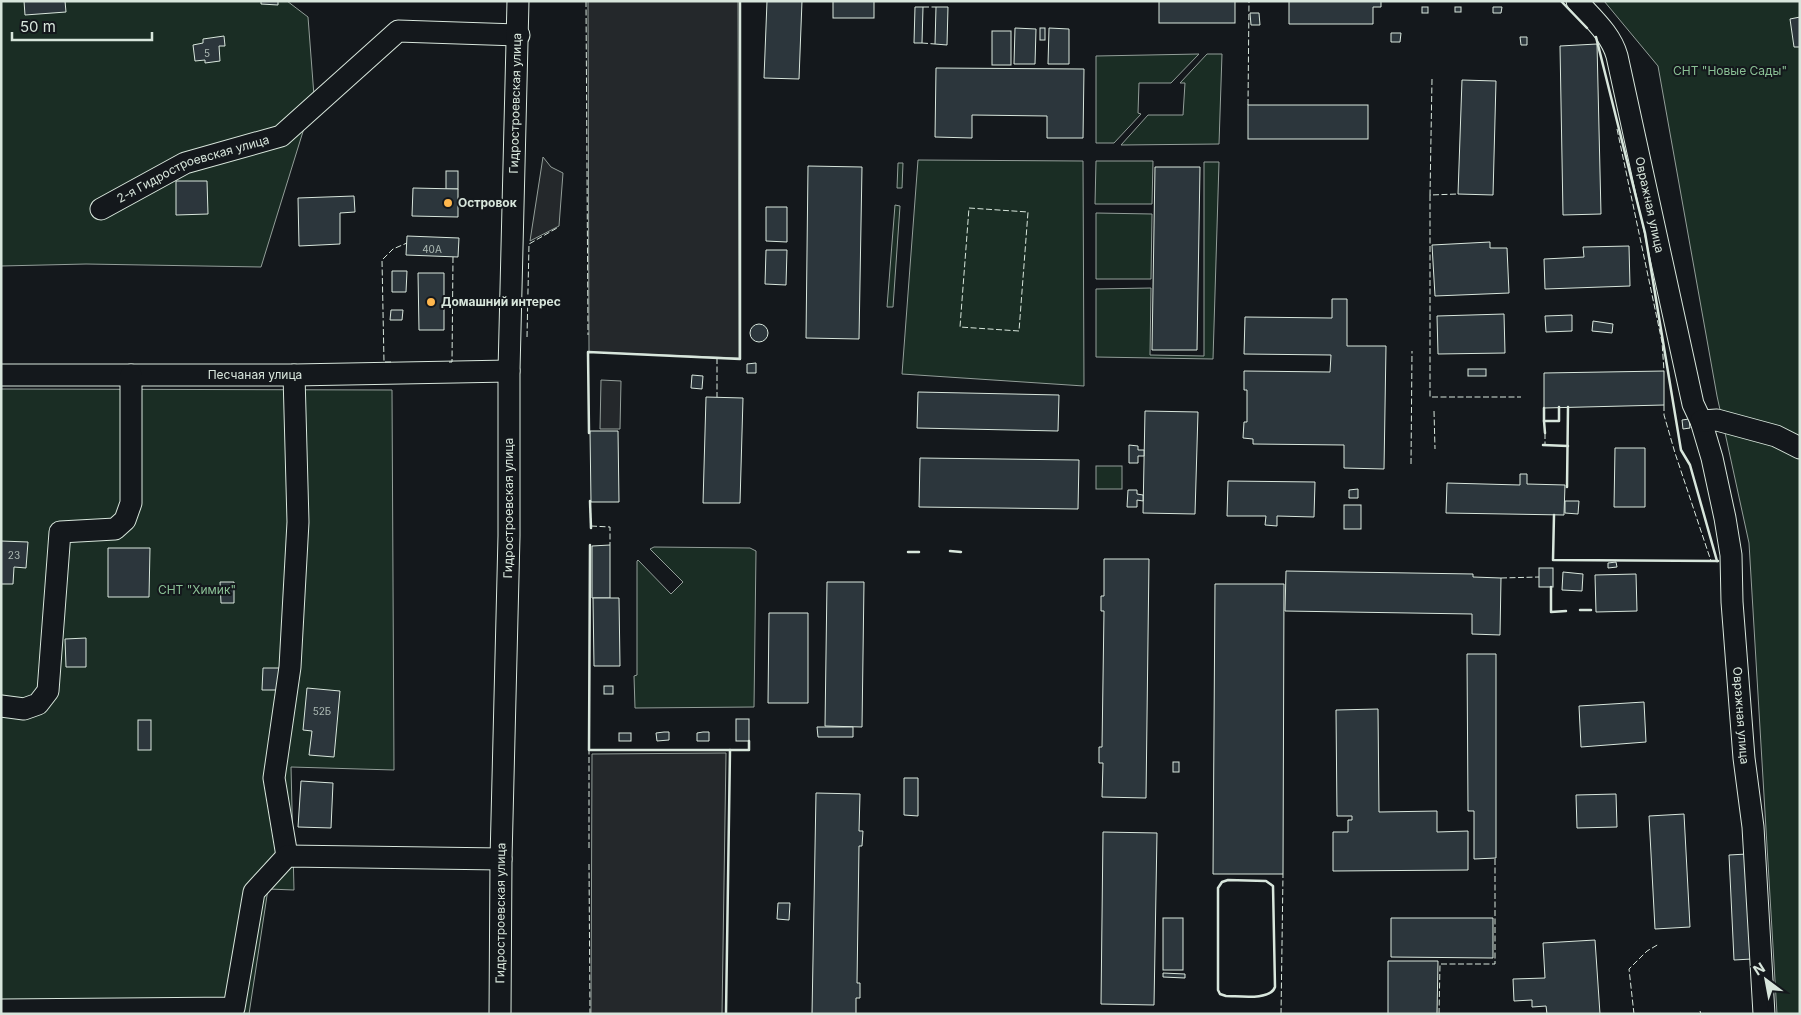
<svg xmlns="http://www.w3.org/2000/svg" width="1801" height="1015" font-family="Inter,sans-serif">
<style>
.green{fill:#1a2d24;stroke:#939e99}
.parking{fill:#24282b;stroke:#939e99}
.building{fill:#2c363c;stroke:#d8e6dc}
.lines{fill:none;stroke-linecap:round;stroke-linejoin:round}
.minor-casing{stroke:#d8e6dc;stroke-width:23}
.minor{stroke:#14181c;stroke-width:21}
.fence{stroke:#d8e6dc;stroke-width:1;stroke-dasharray:6 2.5;stroke-linecap:butt}
.wall{stroke:#d8e6dc;stroke-width:2.5}
.poi-dot{fill:#ffb74d;stroke:#14181c;stroke-width:2}
.labels{text-anchor:middle;stroke-width:4;stroke-linejoin:round;paint-order:stroke}
.number-label{font-size:10px;fill:#adbab4}
.park-label{font-size:12px;fill:#8ac095;stroke:#14181c}
.street-label{font-size:12px;fill:#d8e6dc;stroke:#14181c}
.poi-label{font-size:12px;font-weight:bold;fill:#d8e6dc;stroke:#14181c;text-anchor:start}
</style>
<rect width="100%" height="100%" fill="#14181c"/>
<!-- green -->
<g class="green">
<path d="M1 1H287L308 17 314 96 261 267 86 264 1 266Z"/>
<path d="M1604 1H1800V1014H1777L1749 543 1717 396 1658 66Z"/>
<path d="M1199 54 1171 83H1139L1138 113 1141 114 1114 143H1096V56Z"/>
<path d="M1207 54H1222L1219 144 1121 145 1148 115H1183L1185 83H1180Z"/>
<path d="M918 160 1083 161 1084 386 902 374Z"/>
<path d="M1096 161H1153L1152 204H1095Z"/>
<path d="M1204 162H1219L1213 359 1096 357V289L1151 288 1150 355 1204 356Z"/>
<path d="M898 163H903L902 188H897Z"/>
<path d="M895 205 900 206 893 307H887Z"/>
<path d="M1096 213 1152 214 1151 279H1096Z"/>
<path d="M1 389 392 390 394 770 291 767 294 890 268 889 249 1014H1Z"/>
<rect x="1096" y="466" width="26" height="23"/>
<path d="M654 547 750 548 756 551 754 707 635 708 634 676 637 675V561L638 560 671 594 683 582 650 549Z"/>
</g>
<!-- parking -->
<g class="parking">
<path d="M588 1H738L739 358 589 352Z"/>
<path d="M543 157 551 167 563 173 559 226 530 241Z"/>
<path d="M601 380 621 381 620 429H600Z"/>
<path d="M726 753 722 1014H591L592 754Z"/>
</g>
<!-- building -->
<g class="building">
<path d="M24 1H65L66 12 25 15Z"/>
<path d="M261 1H278V5L261 4Z"/>
<path d="M767 1H802L799 79 764 78Z"/>
<rect x="833" y="1" width="41" height="17"/>
<rect x="1159" y="1" width="76" height="22"/>
<path d="M1289 1H1381V7H1373V24H1289Z"/>
<path d="M915 7H923L922 43H914Z"/>
<path d="M936 7H948L947 45 935 44Z"/>
<rect x="1422" y="7" width="6" height="6"/>
<rect x="1455" y="7" width="6" height="5"/>
<path d="M1493 7H1502L1501 13H1493Z"/>
<path d="M1250 13H1259L1260 25H1251Z"/>
<path d="M1800 17V47H1794L1790 19Z"/>
<path d="M1015 28 1036 29 1035 64H1014Z"/>
<rect x="1040" y="28" width="5" height="12"/>
<path d="M1049 28 1069 29V64H1048Z"/>
<rect x="992" y="31" width="19" height="34"/>
<path d="M1391 33H1401L1400 42H1391Z"/>
<path d="M224 36 225 46H219L220 61 205 63V60L195 61 193 45 203 43V39Z"/>
<path d="M1520 37H1527V45H1521Z"/>
<path d="M1597 44 1601 214 1563 215 1560 46Z"/>
<path d="M936 68 1084 69 1083 138H1047V116L972 115V138L935 137Z"/>
<path d="M1462 80 1496 81 1493 195 1458 194Z"/>
<rect x="1248" y="105" width="120" height="34"/>
<path d="M808 166 862 167 859 339 806 338Z"/>
<path d="M1155 167H1200L1197 350H1152Z"/>
<rect x="446" y="171" width="12" height="18"/>
<path d="M176 181H207L208 214 176 215Z"/>
<path d="M413 188 458 189V217L412 216Z"/>
<path d="M354 196 355 212 340 213V244L299 246 298 198Z"/>
<path d="M766 207H787V242L766 241Z"/>
<path d="M407 236 459 238 458 257 406 255Z"/>
<path d="M1490 242V248H1507L1509 293 1435 296 1432 245Z"/>
<path d="M1629 246 1630 286 1545 289 1544 259 1584 257 1583 247Z"/>
<path d="M766 250H787L786 285 765 284Z"/>
<path d="M392 271H407L406 292H392Z"/>
<path d="M418 273H444V330H419Z"/>
<path d="M1332 299H1347V346H1386L1384 469 1344 468V445L1253 444V439L1243 438 1244 422H1247V390H1244V371L1330 372 1331 355 1244 354 1245 317 1332 318Z"/>
<path d="M391 310H403L402 320H390Z"/>
<path d="M1504 314 1505 353 1438 354 1437 316Z"/>
<path d="M1572 315V331L1546 332 1545 316Z"/>
<path d="M1593 321 1613 324 1612 333 1592 331Z"/>
<circle cx="759" cy="333" r="9"/>
<path d="M756 363V373H747V364Z"/>
<rect x="1468" y="369" width="18" height="7"/>
<path d="M1664 371V405L1544 408V373Z"/>
<path d="M692 375 703 376 702 389 691 388Z"/>
<path d="M918 392 1059 395 1058 431 917 428Z"/>
<path d="M706 397 743 398 740 503H703Z"/>
<path d="M1145 411 1198 412 1195 514 1143 513Z"/>
<path d="M1689 419 1690 428 1683 429 1682 420Z"/>
<path d="M590 431H618L619 502H591Z"/>
<path d="M1129 445 1138 446V450H1144V456H1138V463H1129Z"/>
<path d="M1615 448H1645V507H1614Z"/>
<path d="M920 458 1079 460 1078 509 919 507Z"/>
<path d="M1520 474H1527V484L1565 485 1564 515 1446 513 1447 483 1520 485Z"/>
<path d="M1228 481 1315 482 1314 517 1277 516V526L1265 525 1266 516H1227Z"/>
<path d="M1358 489V498H1349V490Z"/>
<path d="M1128 490H1137V494L1143 495V501L1137 500V507H1127Z"/>
<path d="M1565 501H1579L1578 514 1565 513Z"/>
<rect x="1344" y="505" width="17" height="24"/>
<path d="M1 541 28 542 26 568 14 567 13 584H1Z"/>
<path d="M610 545V598H592V546Z"/>
<path d="M108 548H150L149 597H108Z"/>
<path d="M1104 559H1149L1146 798 1102 797 1103 763H1099V747H1102L1104 611H1101V596H1104Z"/>
<path d="M1616 562 1617 567 1608 568V563Z"/>
<rect x="1539" y="568" width="14" height="19"/>
<path d="M1286 571 1473 574V577L1501 578 1500 635 1472 634V614L1285 611Z"/>
<path d="M1563 572 1583 574 1582 591 1562 590Z"/>
<path d="M1636 574 1637 611 1596 612 1595 575Z"/>
<path d="M220 582H234V603H221Z"/>
<path d="M827 582H864L862 727 825 726Z"/>
<path d="M1215 584H1284L1283 874H1213Z"/>
<path d="M593 598H619L620 666H594Z"/>
<path d="M769 613H808V703H768Z"/>
<path d="M86 638V667H66L65 639Z"/>
<path d="M1467 654H1496V858L1474 859V811H1468Z"/>
<path d="M263 668H282L281 690H262Z"/>
<rect x="604" y="686" width="9" height="8"/>
<path d="M307 688 340 691 334 757 309 755 312 731 303 730Z"/>
<path d="M1644 702 1646 742 1581 747 1579 706Z"/>
<path d="M1378 709 1379 812 1437 811V832L1468 831V870L1333 871V832H1348V820H1352V816H1337L1336 710Z"/>
<rect x="736" y="719" width="13" height="22"/>
<rect x="138" y="720" width="13" height="30"/>
<path d="M817 727H853V737H818Z"/>
<path d="M664 732H669V740L657 741 656 733Z"/>
<path d="M703 732H709V741H697V733Z"/>
<rect x="619" y="733" width="12" height="8"/>
<rect x="1173" y="762" width="6" height="10"/>
<path d="M904 778H918V816L904 815Z"/>
<path d="M301 781 333 783 331 828 298 827Z"/>
<path d="M816 793 860 794 859 831H863L862 846H859L857 983H860V998H856V1014H812Z"/>
<path d="M1616 794 1617 827 1577 828 1576 795Z"/>
<path d="M1684 814 1690 927 1655 929 1649 816Z"/>
<path d="M1103 832 1157 833 1154 1005 1101 1004Z"/>
<path d="M1747 854 1752 959 1734 960 1729 855Z"/>
<path d="M778 903H790L789 920 777 919Z"/>
<rect x="1163" y="918" width="20" height="52"/>
<path d="M1391 918H1493V958L1391 957Z"/>
<path d="M1595 940 1600 1014H1547L1546 1006 1532 1007V1000L1514 1001 1513 979 1545 978 1543 943Z"/>
<path d="M1388 961H1438L1437 1014H1388Z"/>
<path d="M1163 973 1185 974V978L1163 977Z"/>
</g>
<g class="lines">
<!-- minor casing -->
<g class="minor-casing">
<g id="minor">
<path id="s1" d="M1577 1C1592 18 1611 34 1617 56L1693 404 1701 421 1712 458 1725 518 1731 555 1732 602 1744 758 1753 827 1764 1014"/>
<path id="s2" d="M101 209 185 163 281 136 398 31 519 35"/>
<path id="s3" d="M1 375H294L509 371"/>
<path d="M1701 421 1717 420 1776 436 1800 448"/>
<path d="M1 706 24 709 38 704 48 691 60 532 115 529 125 520 131 503V375"/>
<path d="M287 856 274 778 290 667 298 522 294 375"/>
<path d="M1 1010 234 1008 254 892 287 856 501 859"/>
<path id="s4" d="M500 1014 501 859 509 536V371L518 1"/>
</g>
</g>
<!-- minor -->
<use href="#minor" class="minor"/>
<!-- fence -->
<g class="fence">
<path d="M586 1 588 335"/>
<path d="M923 7H936"/>
<path d="M922 43 935 44"/>
<path d="M1432 79 1430 195 1458 194"/>
<path d="M1248 105 1249 1"/>
<path d="M1617 129 1662 342 1664 371"/>
<path d="M1430 195V397H1521"/>
<path d="M969 208 1028 212 1019 331 960 327Z"/>
<path d="M527 337 529 244 557 228"/>
<path d="M717 358V397"/>
<path d="M391 362H384L382 260 393 249 407 243"/>
<path d="M449 362H452L453 257"/>
<path d="M1664 405V415L1675 453 1711 561"/>
<path d="M1434 411 1435 449"/>
<path d="M1545 433V445"/>
<path d="M1411 464 1412 351"/>
<path d="M591 526 610 527V545"/>
<path d="M1501 578 1539 577"/>
<path d="M589 848V750"/>
<path d="M589 864 590 1014"/>
<path d="M1700 1011 1701 1014"/>
<path d="M1281 1014 1283 874"/>
<path d="M1439 1014 1440 964H1495V858"/>
<path d="M1634 1014 1629 969 1647 951 1659 944"/>
</g>
<!-- wall -->
<g class="wall">
<path d="M1561 1 1587 28"/>
<path d="M1596 37 1645 233 1681 450 1690 465 1717 561"/>
<path d="M1544 408V421H1559V407"/>
<path d="M1544 421 1545 433"/>
<path d="M589 433 588 352 740 359V1"/>
<path d="M1543 445 1568 446"/>
<path d="M1567 487 1568 407"/>
<path d="M590 501 591 528"/>
<path d="M1554 515 1553 560 1718 561"/>
<path d="M590 545 589 750H749V741"/>
<path d="M950 551 961 552"/>
<path d="M908 552H919"/>
<path d="M1551 587V612L1566 611"/>
<path d="M1580 610H1591"/>
<path d="M1228 880 1266 881 1273 886 1275 987C1270 1001 1239 996 1226 996L1220 994 1218 990V888L1222 882Z"/>
<path d="M726 1014 730 750"/>
</g>
</g>
<!-- markers -->
<g class="poi-dot">
<circle cx="448" cy="203" r="5"/>
<circle cx="431" cy="302" r="5"/>
</g>
<g class="labels">
<!-- number labels -->
<g class="number-label">
<text x="207" y="57">5</text>
<text x="432" y="253">40А</text>
<text x="14" y="559">23</text>
<text x="322" y="715">52Б</text>
</g>
<!-- park labels -->
<g class="park-label">
<text x="1730" y="75">СНТ "Новые Сады"</text>
<text x="197" y="594">СНТ "Химик"</text>
</g>
<!-- street labels -->
<g class="street-label">
<text dy="4" stroke="none"><textPath href="#s4" startOffset="911">Гидростроевская улица</textPath></text>
<text dy="4" stroke="none"><textPath href="#s2" startOffset="101">2-я Гидростроевская улица</textPath></text>
<text dy="4" stroke="none"><textPath href="#s1" startOffset="221">Овражная улица</textPath></text>
<text dy="4" stroke="none"><textPath href="#s3" startOffset="254">Песчаная улица</textPath></text>
<text dy="4" stroke="none"><textPath href="#s4" startOffset="506">Гидростроевская улица</textPath></text>
<text dy="4" stroke="none"><textPath href="#s1" startOffset="742">Овражная улица</textPath></text>
<text dy="4" stroke="none"><textPath href="#s4" startOffset="101">Гидростроевская улица</textPath></text>
</g>
<!-- poi labels -->
<g class="poi-label">
<text x="458" y="207">Островок</text>
<text x="441" y="306">Домашний интерес</text>
</g>
</g>
<!-- border -->
<rect width="1801" height="1015" fill="none" stroke="#d8e6dc" stroke-width="5"/>
<!-- north arrow -->
<g transform="translate(1766 980) rotate(328)" stroke="#14181c" stroke-width="4" paint-order="stroke">
<path d="M0-4L9 19L0 12L-9 19Z" fill="#d8e6dc"/>
<text y="-8" font-size="14" font-weight="bold" text-anchor="middle" fill="#d8e6dc">N</text>
</g>
<!-- scale -->
<path d="M12 32v8h140v-8" fill="none" stroke="#d8e6dc" stroke-width="2.5"/>
<text x="20" y="32" font-size="15" fill="#d8e6dc" stroke="#14181c" stroke-width="4" paint-order="stroke">50 m</text>
</svg>
